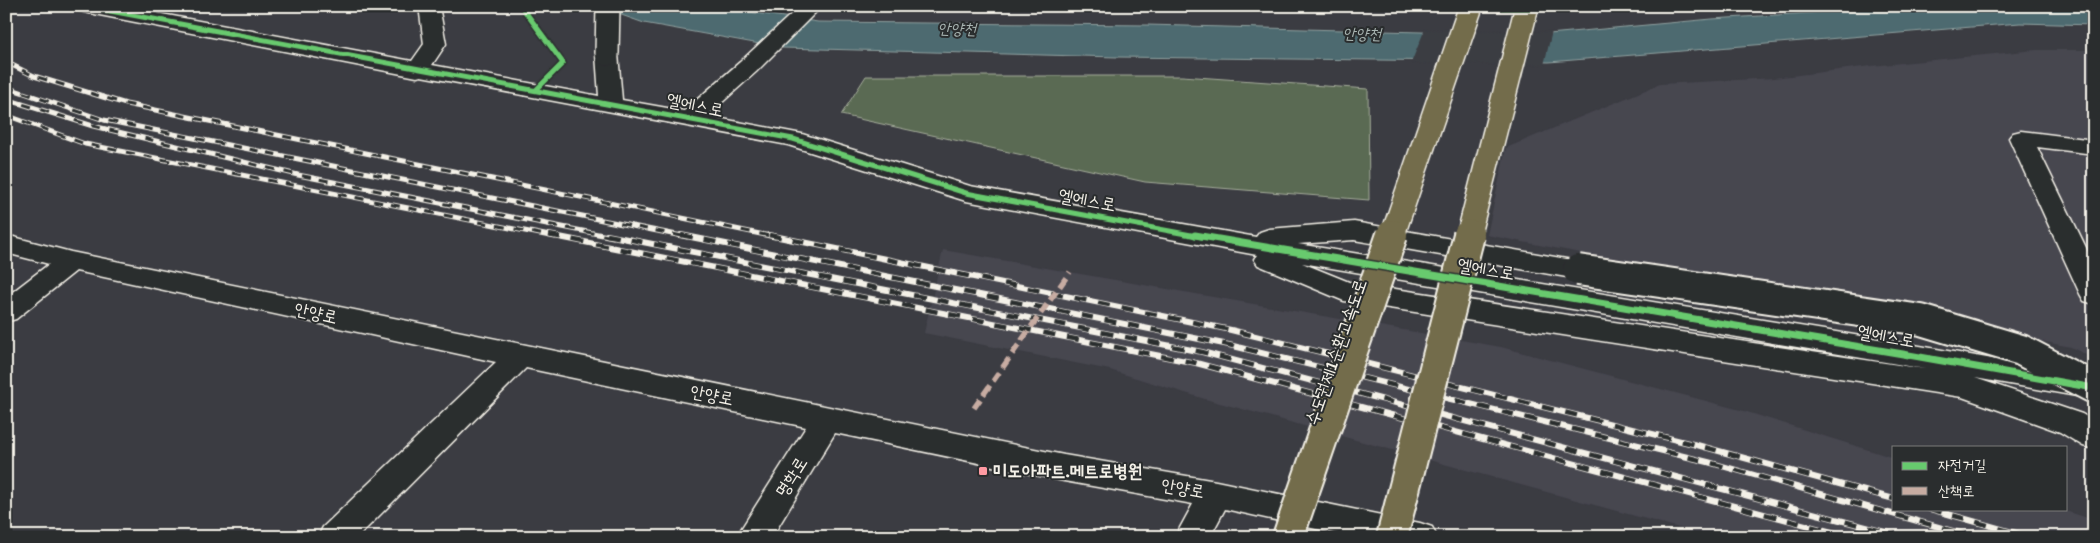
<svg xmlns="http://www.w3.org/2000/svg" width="2100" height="543" font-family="Itim,'Poor Story',sans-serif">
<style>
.built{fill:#474650}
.green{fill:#5a6a52;stroke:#a7ae9d}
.water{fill:#4d6b70;stroke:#90a1a0}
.pier{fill:#3b3c42}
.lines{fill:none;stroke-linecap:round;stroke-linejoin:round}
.minor-casing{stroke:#f4f1e8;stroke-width:3}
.minor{fill:#2a2d2e;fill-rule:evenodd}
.rail-far1-casing{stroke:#f4f1e8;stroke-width:5}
.rail-casing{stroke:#f4f1e8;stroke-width:6}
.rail-far1{stroke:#2a2d2e;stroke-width:3;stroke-dasharray:9;stroke-linecap:butt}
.rail{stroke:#2a2d2e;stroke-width:4.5;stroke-dasharray:12;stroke-linecap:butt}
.minor-bridge-far1-casing{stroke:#f4f1e8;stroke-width:26;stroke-linecap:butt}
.minor-bridge-casing{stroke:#f4f1e8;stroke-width:34;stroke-linecap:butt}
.highway-bridge-far1-casing{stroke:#f4f1e8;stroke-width:26;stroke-linecap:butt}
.highway-bridge-casing{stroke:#f4f1e8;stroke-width:34;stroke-linecap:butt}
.minor-bridge-far1{stroke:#2a2d2e;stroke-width:23}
.minor-bridge{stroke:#2a2d2e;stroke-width:30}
.highway-bridge-far1{stroke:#736c4b;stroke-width:23}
.highway-bridge{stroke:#736c4b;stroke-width:30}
.quiet{stroke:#c7aca2;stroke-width:5.5;stroke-dasharray:11 5.5;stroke-linecap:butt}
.cycleway-far1-casing{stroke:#2a2d2e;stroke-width:8}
.cycleway-casing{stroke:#2a2d2e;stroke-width:10}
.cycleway-far1{stroke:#67ca6e;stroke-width:5}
.cycleway{stroke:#67ca6e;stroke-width:7}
.poi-dot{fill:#ff9aa2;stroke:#2a2d2e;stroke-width:2}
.labels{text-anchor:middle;stroke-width:4;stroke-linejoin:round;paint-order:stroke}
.far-water-label{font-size:16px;font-style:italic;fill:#a9b5b2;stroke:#2a2d2e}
.street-label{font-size:18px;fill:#f4f1e8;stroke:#2a2d2e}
.poi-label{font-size:18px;font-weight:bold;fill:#f4f1e8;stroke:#2a2d2e;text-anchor:start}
</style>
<rect width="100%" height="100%" fill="#3b3c42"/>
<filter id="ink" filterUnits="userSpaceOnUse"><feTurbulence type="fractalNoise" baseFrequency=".02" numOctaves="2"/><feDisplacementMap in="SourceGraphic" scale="10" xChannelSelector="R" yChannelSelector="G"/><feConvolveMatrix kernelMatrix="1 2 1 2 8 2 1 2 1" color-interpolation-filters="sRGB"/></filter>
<g filter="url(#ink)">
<!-- built -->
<g class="built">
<path d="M2036 50H2094V359L2071 347 1487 235 1506 148 1660 84 1774 78 1871 66Z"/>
<path d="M943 250 1501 347 1744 411 1894 458V509H2059L2094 520V537H1704L1683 529 1205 399 1110 370 924 333Z"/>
</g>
<!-- green -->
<path class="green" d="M866 76H1182L1368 89 1369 200 1145 182 841 115Z"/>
<!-- water -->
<path class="water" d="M596 6H708L818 22 1147 25 1538 35 1712 19 1921 6H2094V25L2020 23 1549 62 1117 57 782 48 644 23Z"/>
<!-- pier -->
<path class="pier" d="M1425 29 1538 32 1552 31 1544 65 1411 63Z"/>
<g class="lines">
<!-- minor casing -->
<g class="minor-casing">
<g id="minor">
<path d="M74 6H119L412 61 424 44 419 6H439L446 44 432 65 599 96 596 54 599 49 607 47 615 49 618 54 622 100 684 111 740 62 800 6H822L756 72 707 116 802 134 970 186 1256 237 1260 232 1269 229 1354 222 1578 261 1588 264 1592 270 1588 276 1578 279 1354 240 1298 244 1903 343 2082 375 2094 380 2093 394 2082 397 1975 378 2082 414 2094 421V449L2083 446 2060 432 1962 397 1344 301 1258 265 1254 259 1257 255 966 201 788 145 421 76 417 77 84 12 77 10ZM1302 263 1903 365 1925 369 1349 282Z"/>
<path d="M2021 131 2094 140V154L2037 147 2094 264V304L2084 301 2080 294 2009 138 2013 133Z"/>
<path d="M6 235 71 252 1064 455 1216 481 1420 523 1432 527 1437 537H1352L1225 509 1210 537H1175L1193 504 1064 481 835 433 772 537H736L806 427 526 368 358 537H318L323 527 496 362 76 271 16 319 6 322V297L49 264 6 253Z"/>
</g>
</g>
<!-- minor -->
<use href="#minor" class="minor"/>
<!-- rail-far1 casing -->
<g class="rail-far1-casing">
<g id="rail-far1">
<path d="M6 62 34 76 126 104 775 237"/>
<path d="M6 87 104 120 687 237"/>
<path d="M6 99 93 126 298 175 613 237"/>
<path d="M6 115 85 144 555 237"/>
</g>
</g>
<!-- rail casing -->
<g class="rail-casing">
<g id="rail">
<path d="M549 235 1196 363 1851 537"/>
<path d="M607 235 1202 352 1904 537"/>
<path d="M681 235 1229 345 1708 462 1974 537"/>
<path d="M769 235 1231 330 1697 445 1894 499"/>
<path d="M1930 509 2030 537"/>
</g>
</g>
<!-- rail-far1 -->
<use href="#rail-far1" class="rail-far1"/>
<!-- rail -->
<use href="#rail" class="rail"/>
<!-- minor-bridge-far1 casing -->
<g class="minor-bridge-far1-casing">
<path id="minor-bridge-far1" d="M607 54 608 6"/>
</g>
<!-- minor-bridge casing -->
<g class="minor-bridge-casing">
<path id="minor-bridge" d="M1578 270 1921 320 2021 350 2094 388"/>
</g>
<!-- highway-bridge-far1 casing -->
<g class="highway-bridge-far1-casing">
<g id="highway-bridge-far1">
<path d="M1392 237 1471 6"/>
<path d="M1468 237 1527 6"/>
</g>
</g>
<!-- highway-bridge casing -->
<g class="highway-bridge-casing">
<g id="highway-bridge">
<path d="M1288 537 1392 235"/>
<path d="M1392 537 1469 235"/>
</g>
</g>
<!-- minor-bridge-far1 -->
<use href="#minor-bridge-far1" class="minor-bridge-far1"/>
<!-- minor-bridge -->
<use href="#minor-bridge" class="minor-bridge"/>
<!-- highway-bridge-far1 -->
<use href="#highway-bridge-far1" class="highway-bridge-far1"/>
<!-- highway-bridge -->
<use href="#highway-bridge" class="highway-bridge"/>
<!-- quiet -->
<path class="quiet" d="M974 408 1070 272"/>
<!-- cycleway-far1 casing -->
<g class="cycleway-far1-casing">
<g id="cycleway-far1">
<path d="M84 6 793 139 966 193 1202 237"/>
<path d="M521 6 563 63 536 90"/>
<path d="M1403 6 1576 9 1606 6"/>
</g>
</g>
<!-- cycleway casing -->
<g class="cycleway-casing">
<path id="cycleway" d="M1195 235 1903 354 2094 388"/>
</g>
<!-- cycleway-far1 -->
<use href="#cycleway-far1" class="cycleway-far1"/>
<!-- cycleway -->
<use href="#cycleway" class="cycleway"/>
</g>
</g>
<!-- markers -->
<rect class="poi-dot" x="978" y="466" width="10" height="10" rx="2.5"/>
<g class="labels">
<!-- far-water labels -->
<g class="far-water-label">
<text transform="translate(957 28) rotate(1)" y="6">안양천</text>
<text transform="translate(1362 33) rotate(1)" y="6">안양천</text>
</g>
<!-- street labels -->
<g class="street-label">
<text transform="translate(695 105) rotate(11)" y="6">엘에스로</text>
<text transform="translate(1087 200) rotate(10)" y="6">엘에스로</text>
<text transform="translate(1486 269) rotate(9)" y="6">엘에스로</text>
<text transform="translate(316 313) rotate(12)" y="6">안양로</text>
<text transform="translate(1886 336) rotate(10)" y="6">엘에스로</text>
<text transform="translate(1336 352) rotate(-71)" y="6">수도권제1순환고속도로</text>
<text transform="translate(712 395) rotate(11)" y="6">안양로</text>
<text transform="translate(791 477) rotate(-58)" y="6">명학로</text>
<text transform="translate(1183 488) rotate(10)" y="6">안양로</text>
</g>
<!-- poi labels -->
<g class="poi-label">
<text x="993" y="477">미도아파트.메트로병원</text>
</g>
</g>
<!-- margin -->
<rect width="2100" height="543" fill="none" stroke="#2a2d2e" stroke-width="25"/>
<rect x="12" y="12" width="2075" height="518" fill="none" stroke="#f4f1e8" stroke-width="2" filter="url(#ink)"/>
<!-- legend -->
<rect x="1892" y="446" width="175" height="65" fill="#2a2d2e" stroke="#7b7b78"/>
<rect x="1902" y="462" width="25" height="8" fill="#67ca6e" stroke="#7b7b78"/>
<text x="1938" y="470" font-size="15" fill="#f4f1e8">자전거길</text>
<rect x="1902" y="487" width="25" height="8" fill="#c7aca2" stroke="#7b7b78"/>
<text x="1938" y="496" font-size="15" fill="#f4f1e8">산책로</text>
</svg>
